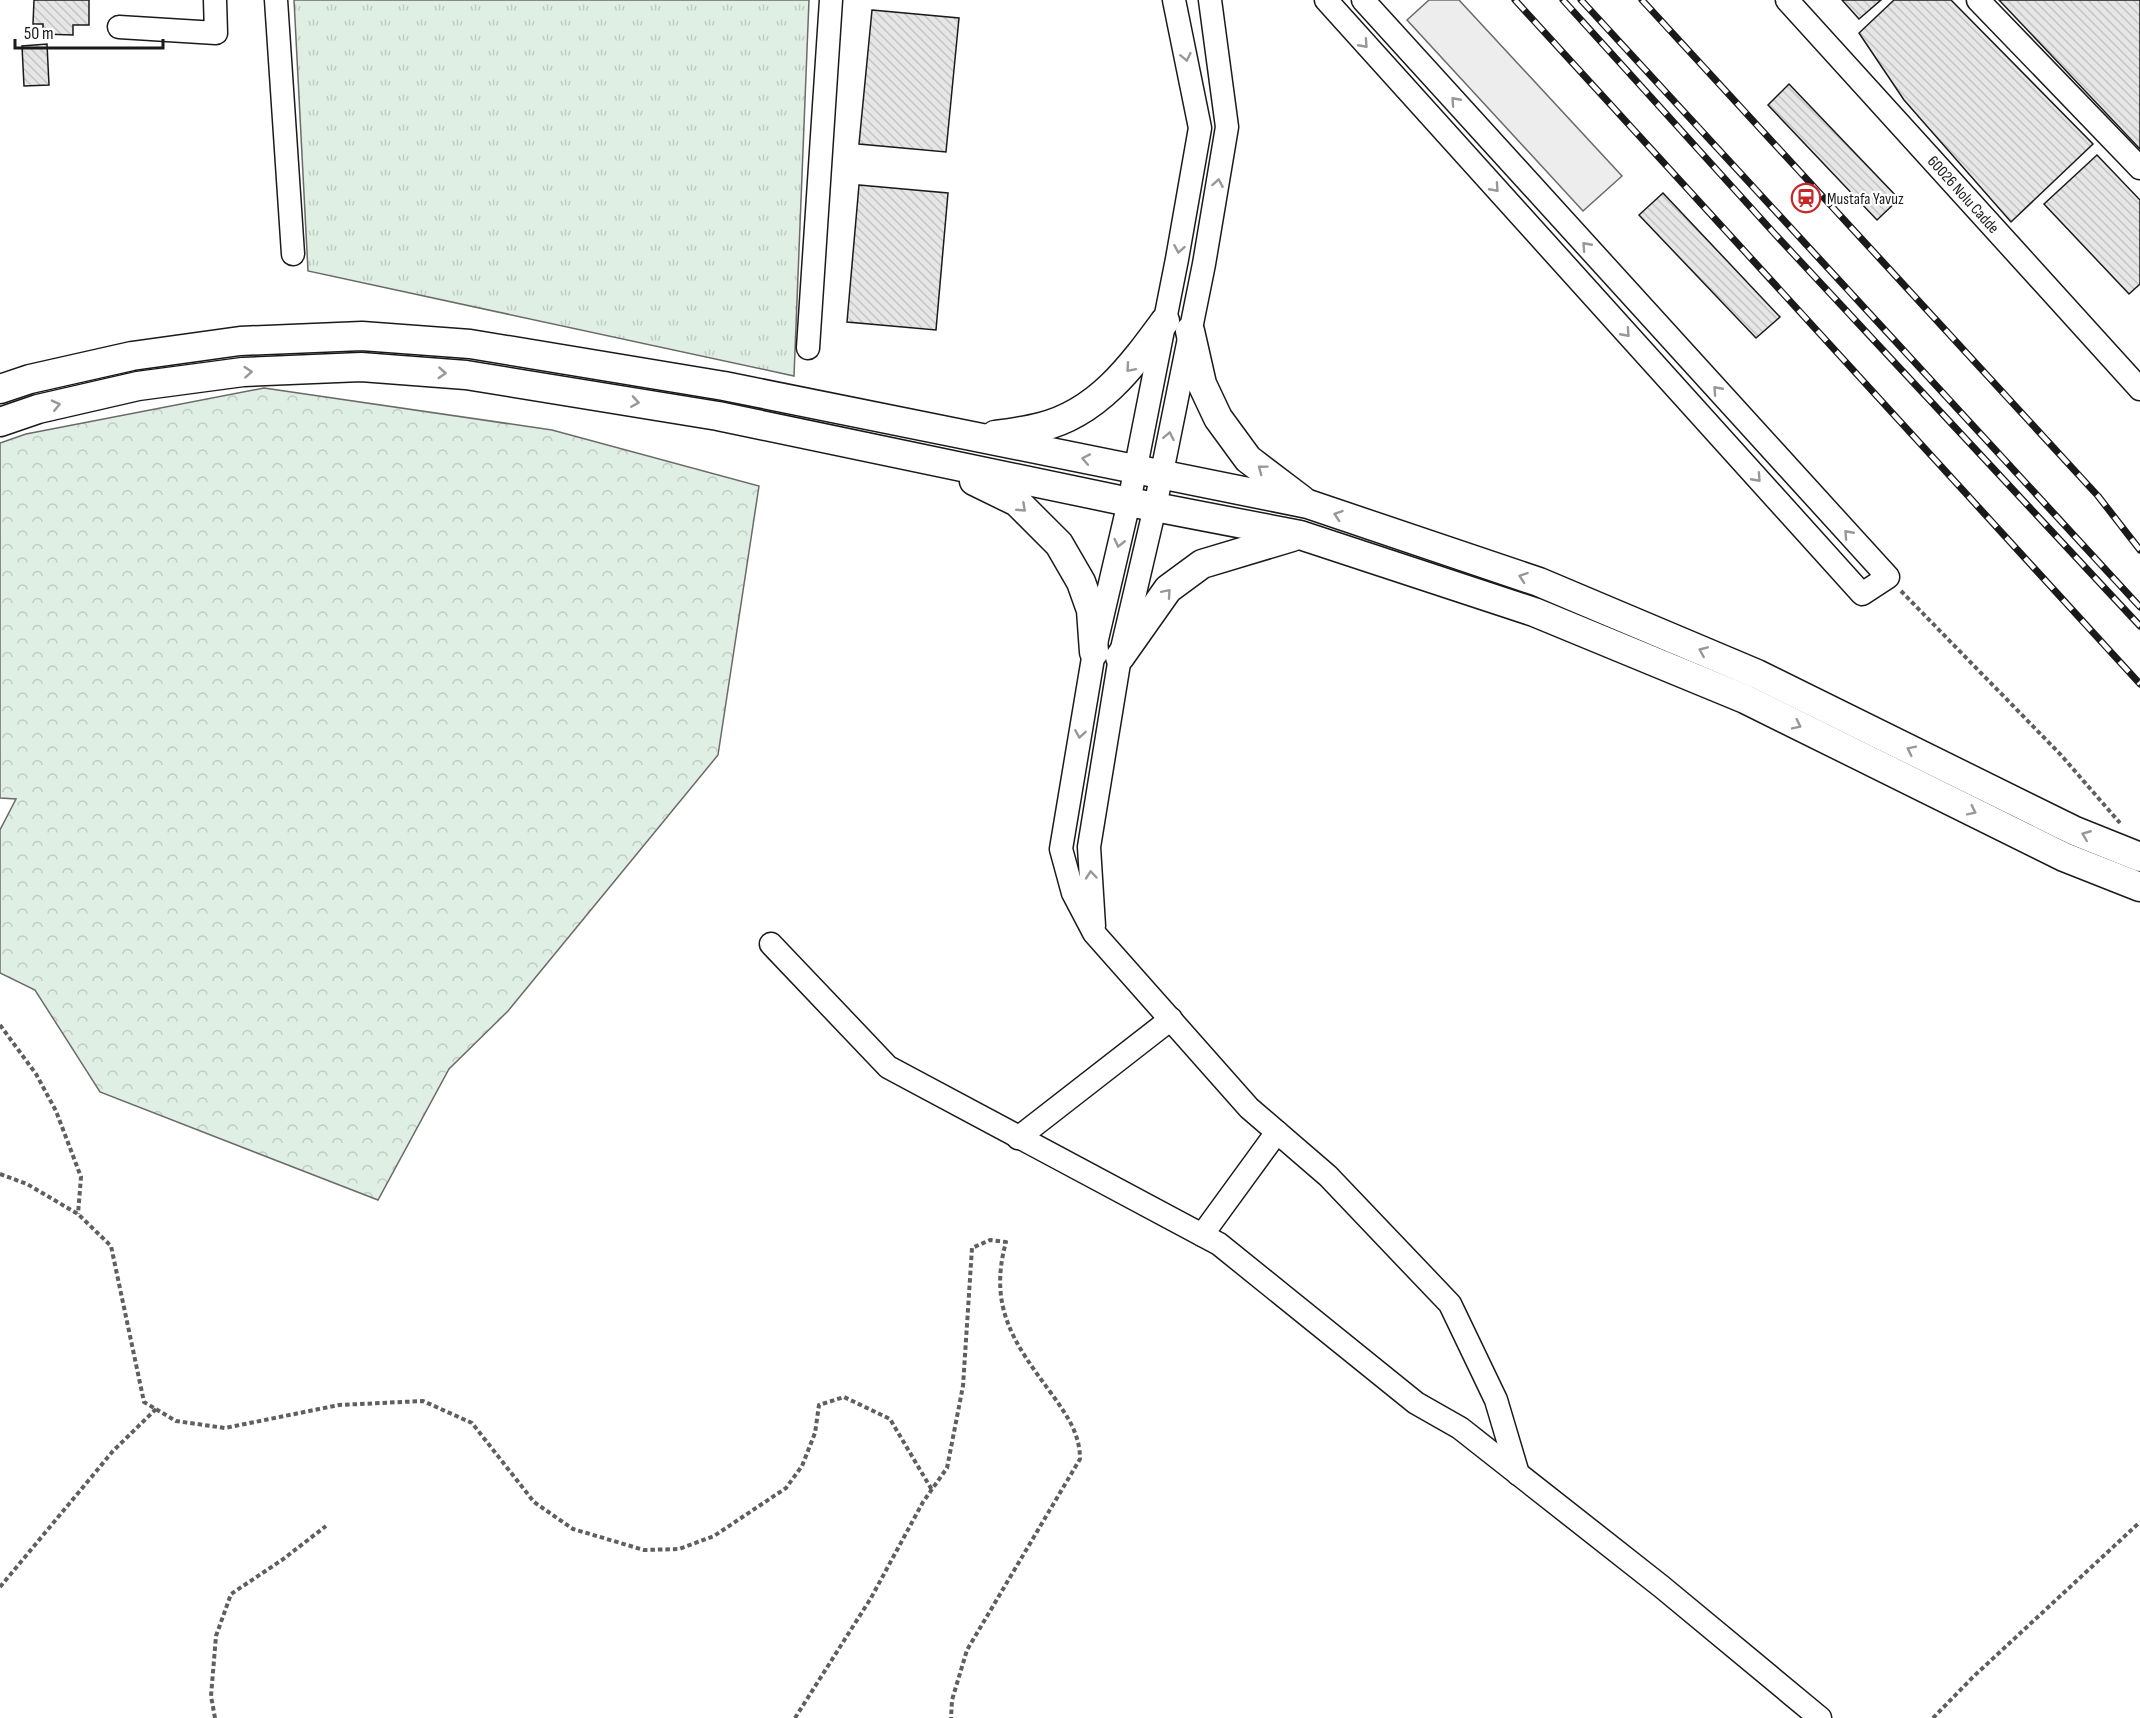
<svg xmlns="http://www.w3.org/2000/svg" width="2140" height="1718" font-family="'Sofia Sans Condensed',sans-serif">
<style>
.forest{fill:url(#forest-crowns);stroke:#6a6a6a;stroke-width:1.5}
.park{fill:url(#park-tufts);stroke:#6a6a6a;stroke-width:1.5}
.parking{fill:#ededed;stroke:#6a6a6a;stroke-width:1.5}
.building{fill:url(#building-back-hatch);stroke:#1a1a1a;stroke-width:1.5}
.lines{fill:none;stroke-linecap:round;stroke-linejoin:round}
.minor-casing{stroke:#1a1a1a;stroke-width:25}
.major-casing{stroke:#1a1a1a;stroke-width:31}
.path{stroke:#5f5f5f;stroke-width:4;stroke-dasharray:4.5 3;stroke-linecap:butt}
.minor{stroke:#fff;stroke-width:22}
.major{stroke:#fff;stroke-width:28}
.rail-casing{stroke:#1a1a1a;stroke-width:7}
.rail{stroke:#fff;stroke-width:4.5;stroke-dasharray:14;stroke-linecap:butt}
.oneway{stroke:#989898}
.labels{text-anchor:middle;stroke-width:4.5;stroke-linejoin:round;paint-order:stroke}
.street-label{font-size:16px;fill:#1a1a1a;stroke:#fff}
.poi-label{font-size:16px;fill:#1a1a1a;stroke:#fff;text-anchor:start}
</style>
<defs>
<pattern id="forest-crowns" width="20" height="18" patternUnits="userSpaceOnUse" patternTransform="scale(1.5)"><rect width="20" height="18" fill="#e0efe3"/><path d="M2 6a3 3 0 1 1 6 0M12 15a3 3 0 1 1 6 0" fill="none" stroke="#c0ccc2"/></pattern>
<pattern id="park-tufts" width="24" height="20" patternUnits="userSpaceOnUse" patternTransform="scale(1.5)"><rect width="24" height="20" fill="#e0efe3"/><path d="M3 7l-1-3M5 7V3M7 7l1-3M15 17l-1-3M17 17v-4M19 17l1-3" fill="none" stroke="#c0ccc2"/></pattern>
<pattern id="building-back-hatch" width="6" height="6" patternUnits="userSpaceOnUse" patternTransform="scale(1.5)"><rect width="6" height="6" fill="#e6e6e6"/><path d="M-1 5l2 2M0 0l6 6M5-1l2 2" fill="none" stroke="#c5c5c5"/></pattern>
</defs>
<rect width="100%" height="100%" fill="#fff"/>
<!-- forest -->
<path class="forest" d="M264 388 552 430 759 486 718 755 508 1011 449 1069 378 1200 100 1092 35 990 0 973V830L16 799 0 798V443L26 434Z"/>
<!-- park -->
<path class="park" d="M294 0H809L794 376 308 271Z"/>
<!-- parking -->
<path class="parking" d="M1429 0H1459L1622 176 1583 211 1407 20Z"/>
<!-- building -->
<g class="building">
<path d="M34 0H89V25H73V35L43 34V24H33Z"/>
<path d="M1842 0H1881L1859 19Z"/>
<path d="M1894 0H1951L2093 144 2011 222 1904 100 1859 33Z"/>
<path d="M1999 0H2140V149Z"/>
<path d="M872 10 959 18 946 152 859 144Z"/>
<path d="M47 44 49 85 24 86 22 46Z"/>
<path d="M1789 84 1899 199 1877 220 1768 105Z"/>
<path d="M2097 155 2140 200V284L2129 294 2044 204Z"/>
<path d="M859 185 948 193 936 330 847 322Z"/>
<path d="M1663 193 1780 317 1756 338 1639 215Z"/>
</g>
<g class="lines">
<!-- minor casing -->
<g class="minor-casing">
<g id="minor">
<path d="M276 0 293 254"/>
<path d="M1174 0 1200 128 1177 259 1129 502 1094 652 1061 849 1073 893 1094 933 1249 1108 1328 1176 1450 1304 1496 1400 1518 1474"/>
<path d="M1326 0 1862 594 1888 577 1363 0"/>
<path d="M1787 0 2140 389"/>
<path d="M1978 0 2140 168"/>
<path d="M119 27 216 33 215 0"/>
<path d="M808 348 831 0"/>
<path d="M1094 926 1089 847 1120 657 1155 507 1204 264 1227 127 1210 0"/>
<path d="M771 944 888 1067 1219 1244 1416 1403 1460 1428 1662 1587 1820 1718"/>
<path d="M1018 1138 1171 1019"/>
<path d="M1202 1235 1277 1132"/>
</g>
</g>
<!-- major casing -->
<g class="major-casing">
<g id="major">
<path d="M1190 331 1202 384 1218 418 1248 459 1302 500"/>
<path d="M0 389 30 379 132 356 240 341 362 336 470 344 724 386 1308 504 1539 582 1757 674 2075 831 2140 857"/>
<path d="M0 422 38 409 138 386 243 372 361 367 466 375 718 416 1129 502 1300 535 1534 612 1745 699 2064 857 2140 887"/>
<path d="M995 435C1010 433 1026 431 1041 427 1098 413 1132 366 1165 321"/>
<path d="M974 481 1017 502 1059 544 1081 582 1091 610 1094 652"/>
<path d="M1120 657 1168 589 1202 564 1292 537"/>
</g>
</g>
<!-- path -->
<g class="path">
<path d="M1901 591 2061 755 2120 823"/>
<path d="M0 1025 36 1074 56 1111 81 1177 78 1214"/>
<path d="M0 1174 27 1184 78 1214 111 1246 144 1402 176 1421 225 1428 339 1405 423 1401 472 1423 534 1502 573 1529 644 1550 679 1549 714 1536 786 1488 802 1466 815 1433 819 1405 844 1397 890 1419 932 1490"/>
<path d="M0 1587 113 1451 156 1409"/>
<path d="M215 1718 211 1696 216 1636 231 1594 282 1560 326 1526"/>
<path d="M795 1718 871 1598 923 1502 947 1468 963 1386 972 1248 990 1240 1006 1242C988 1307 1014 1343 1051 1393 1066 1414 1080 1433 1080 1459L967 1650 952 1700 951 1718"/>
<path d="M1933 1718 1973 1677 2140 1522"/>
</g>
<!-- minor -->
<use href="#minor" class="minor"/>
<!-- major -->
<use href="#major" class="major"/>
<!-- rail casing -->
<g class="rail-casing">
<g id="rail">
<path d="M1515 0 2140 684"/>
<path d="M1563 0 1773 232 2140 626"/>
<path d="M1581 0 2140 607"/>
<path d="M1642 0 2098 496 2140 550"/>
</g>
</g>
<!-- rail -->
<use href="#rail" class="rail"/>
</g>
<!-- one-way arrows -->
<defs><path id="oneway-chevron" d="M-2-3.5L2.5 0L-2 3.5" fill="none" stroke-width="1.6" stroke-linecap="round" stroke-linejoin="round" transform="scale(1.5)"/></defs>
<g class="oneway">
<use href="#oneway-chevron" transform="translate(1364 44) rotate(48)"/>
<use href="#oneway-chevron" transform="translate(1186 57) rotate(78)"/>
<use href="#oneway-chevron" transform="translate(1455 101) rotate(-132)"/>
<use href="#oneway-chevron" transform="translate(1218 183) rotate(-80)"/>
<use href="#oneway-chevron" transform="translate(1495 188) rotate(48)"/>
<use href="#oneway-chevron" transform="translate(1586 246) rotate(-132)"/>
<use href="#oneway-chevron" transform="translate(1179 249) rotate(100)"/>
<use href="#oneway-chevron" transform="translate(1626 333) rotate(48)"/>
<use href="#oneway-chevron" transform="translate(1130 368) rotate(131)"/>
<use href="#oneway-chevron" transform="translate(248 372) rotate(-4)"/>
<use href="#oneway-chevron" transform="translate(442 373) rotate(4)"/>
<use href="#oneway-chevron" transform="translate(1717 390) rotate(-132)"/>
<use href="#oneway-chevron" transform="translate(635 402) rotate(9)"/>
<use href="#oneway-chevron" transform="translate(56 405) rotate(-13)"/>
<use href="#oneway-chevron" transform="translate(1169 436) rotate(-79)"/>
<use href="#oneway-chevron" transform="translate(1086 459) rotate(-169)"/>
<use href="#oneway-chevron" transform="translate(1262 469) rotate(-143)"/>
<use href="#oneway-chevron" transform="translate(1757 478) rotate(48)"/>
<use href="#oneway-chevron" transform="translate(1022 508) rotate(43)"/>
<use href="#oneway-chevron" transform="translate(1338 515) rotate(-161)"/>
<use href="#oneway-chevron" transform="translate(1848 534) rotate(-132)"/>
<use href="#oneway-chevron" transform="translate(1119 543) rotate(103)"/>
<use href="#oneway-chevron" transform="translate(1523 577) rotate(-161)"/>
<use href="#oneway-chevron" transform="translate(1167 593) rotate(-49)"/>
<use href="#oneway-chevron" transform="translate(1703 651) rotate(-157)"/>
<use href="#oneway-chevron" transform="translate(1797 725) rotate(26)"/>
<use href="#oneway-chevron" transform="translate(1080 734) rotate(99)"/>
<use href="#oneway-chevron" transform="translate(1911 750) rotate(-154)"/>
<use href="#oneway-chevron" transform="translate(1972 811) rotate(26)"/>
<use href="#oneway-chevron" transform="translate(2086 835) rotate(-158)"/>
<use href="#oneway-chevron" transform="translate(1091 875) rotate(-95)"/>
</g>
<!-- icons -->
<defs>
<g id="station-ring" transform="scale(1.5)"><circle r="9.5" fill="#fff" stroke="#c62828" stroke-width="1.5"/><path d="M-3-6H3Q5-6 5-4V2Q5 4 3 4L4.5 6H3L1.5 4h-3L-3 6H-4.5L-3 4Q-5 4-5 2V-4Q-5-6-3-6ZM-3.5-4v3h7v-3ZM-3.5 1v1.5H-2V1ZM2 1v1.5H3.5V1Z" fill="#c62828"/></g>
</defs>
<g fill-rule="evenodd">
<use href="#station-ring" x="1806" y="198"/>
</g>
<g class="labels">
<!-- street labels -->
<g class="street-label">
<text transform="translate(1964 194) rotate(48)" y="6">60026 Nolu Cadde</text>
</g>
<!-- poi labels -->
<g class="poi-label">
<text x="1827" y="204">Mustafa Yavuz</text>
</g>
</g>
<!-- scale -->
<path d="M15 39v9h148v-9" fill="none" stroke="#1a1a1a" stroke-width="3"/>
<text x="24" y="39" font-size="18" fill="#1a1a1a" stroke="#ffffff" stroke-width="4.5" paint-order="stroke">50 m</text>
</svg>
